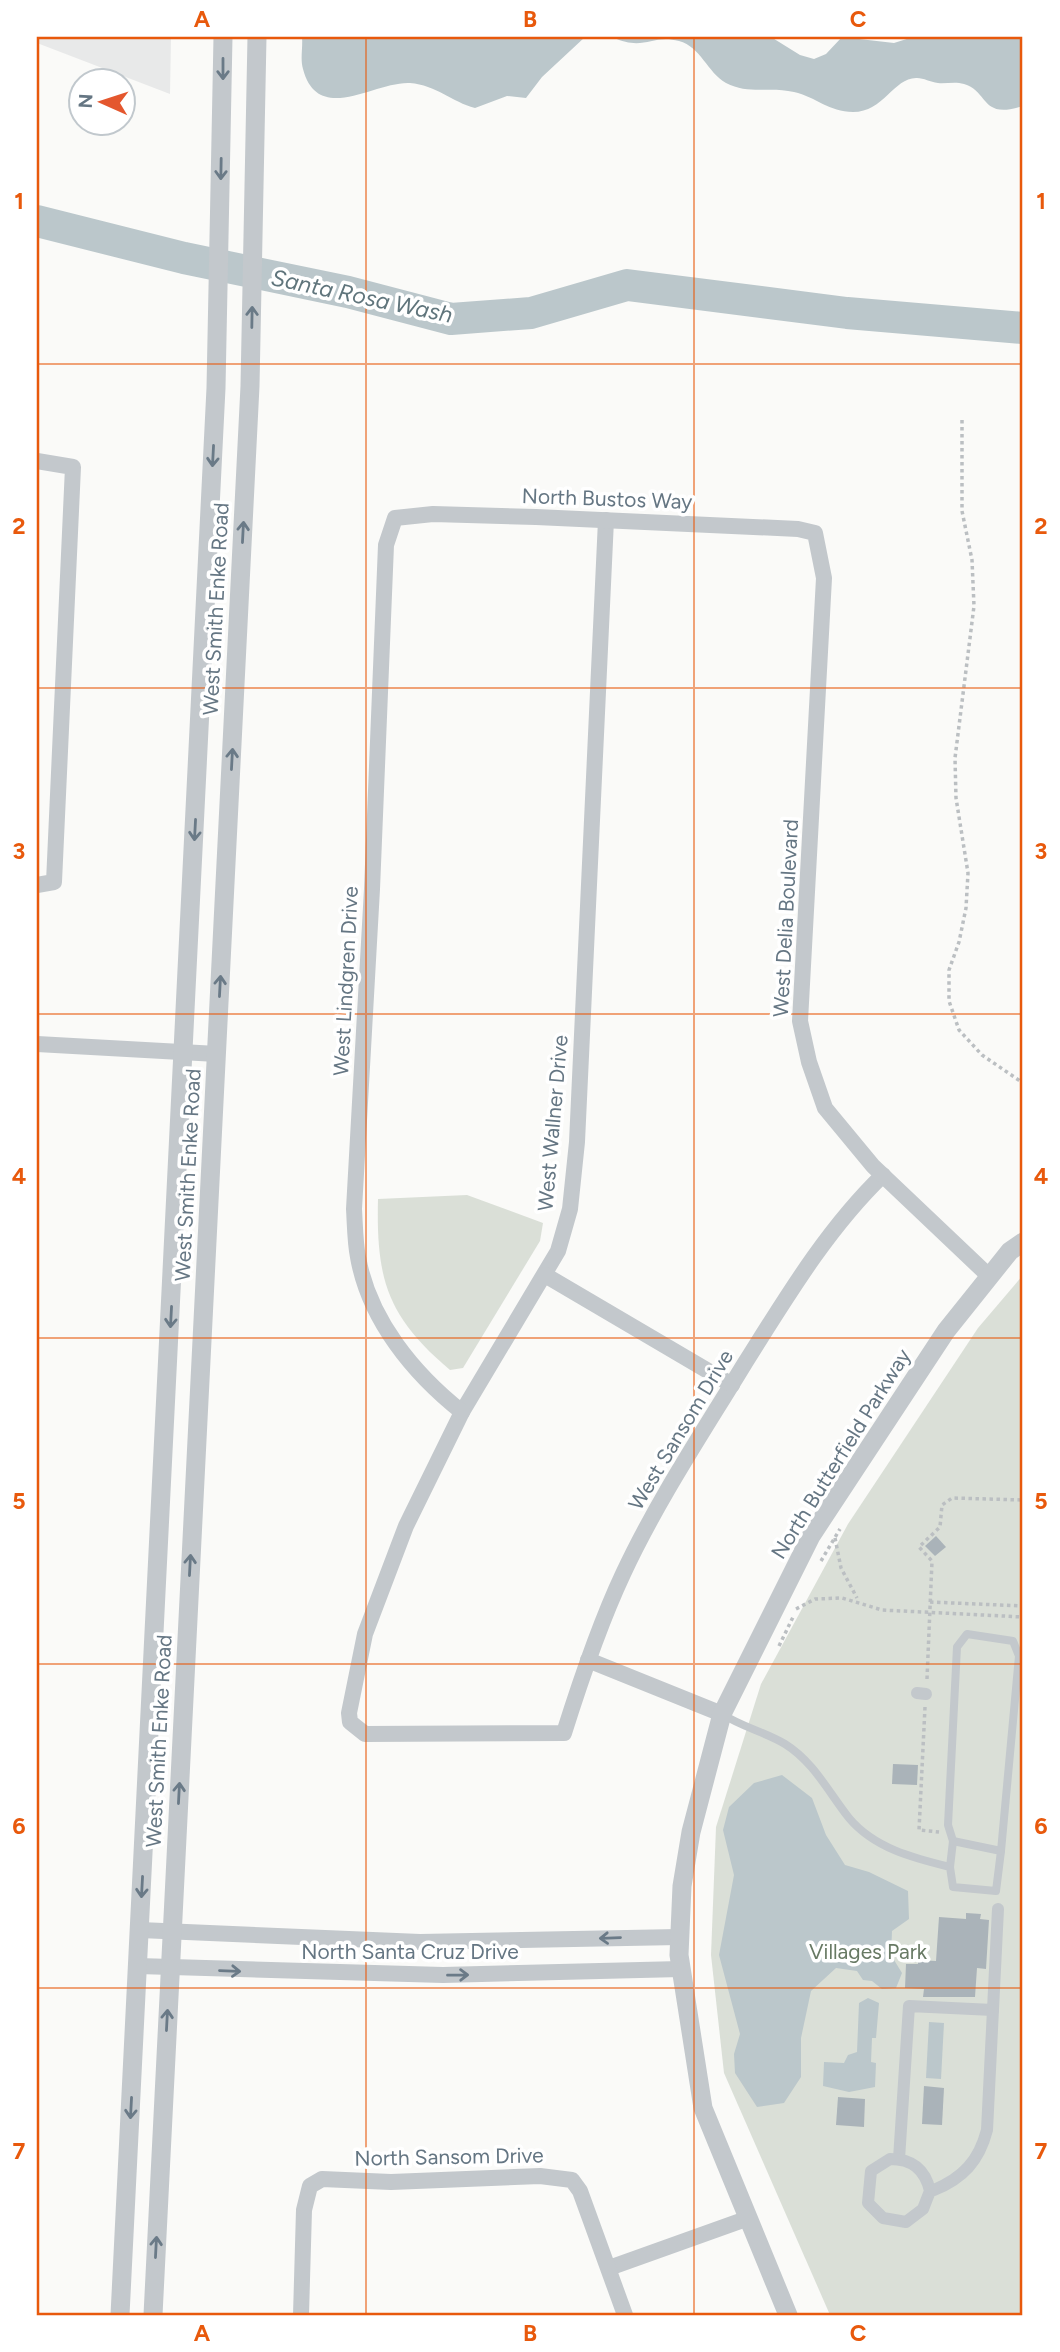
<svg xmlns="http://www.w3.org/2000/svg" width="1060" height="2352" font-family="Figtree,sans-serif">
<style>
.built{fill:#e8e9e9}
.green{fill:#dadfd7}
.water{fill:#bbc7cb}
.lines{fill:none;stroke-linecap:round;stroke-linejoin:round}
.river{stroke:#bbc7cb;stroke-width:32}
.building{fill:#aab3b9}
.path{stroke:#bbbfc2;stroke-width:3.5;stroke-dasharray:3.5 3.5;stroke-linecap:butt}
.service{stroke:#c3c8cc;stroke-width:8}
.pedestrian{stroke:#c3c8cc;stroke-width:12}
.minor{stroke:#c3c8cc;stroke-width:16}
.tertiary{stroke:#c3c8cc;stroke-width:19}
.oneway{stroke:#6a7a87}
.grid{fill:none;stroke:#e8590c;stroke-width:2;stroke-opacity:0.55}
.labels{text-anchor:middle;stroke-width:7;stroke-linejoin:round;paint-order:stroke}
.street-label{font-size:21px;fill:#657683;stroke:#fff}
.park-label{font-size:21px;fill:#687a64;stroke:#fff}
.water-label{font-size:23px;font-style:italic;fill:#60757c;stroke:#fff}
.neatline{fill:none;stroke:#e8590c;stroke-width:2.5}
.grid-label{font-size:23px;text-anchor:middle;font-weight:bold;fill:#e8590c}
</style>
<rect width="100%" height="100%" fill="#fafaf8"/>
<!-- built -->
<path class="built" d="M37 37H171L170 94 37 43Z"/>
<!-- green -->
<g class="green">
<path d="M467 1195 543 1223 540 1241 463 1368 450 1370C387 1317 376 1279 378 1199Z"/>
<path d="M1023 1275V2315H830L724 2073 711 1955 716 1827 761 1684 848 1524 978 1328Z"/>
</g>
<!-- water -->
<g class="water">
<path d="M302 37H585L542 77 526 98 507 96 475 108C452 102 436 85 410 83 375 81 318 126 303 69 300 59 303 47 302 37Z"/>
<path d="M612 37H771L800 55 814 59 826 54 842 37 894 43 913 37H1023V106C980 120 989 91 964 84 955 81 946 84 938 83 930 82 924 78 917 78 894 77 884 112 853 112 829 112 816 97 794 92 770 86 749 95 726 83 707 72 701 47 679 41 651 34 644 52 612 37Z"/>
<path d="M782 1775 812 1798 826 1835 845 1865 869 1872 908 1891 909 1919 892 1931 891 1955 902 1973 896 1988 882 1989 872 1981 863 1980 857 1971 836 1968 811 1991 801 2038V2077L784 2103 757 2107 735 2073 734 2054 740 2034 719 1955 734 1875 723 1830 729 1807 754 1783Z"/>
<path d="M868 1998 879 2003 876 2038H872L871 2062 876 2063 875 2087 849 2092 823 2086 824 2062 844 2063 848 2055 857 2052 859 2003Z"/>
<path d="M929 2022 944 2023 941 2079 926 2078Z"/>
</g>
<g class="lines">
<!-- river -->
<path class="river" d="M37 221 184 258 348 292 451 319 531 313 627 285 847 313 1023 328"/>
</g>
<!-- building -->
<g class="building">
<path d="M936 1536 946 1547 935 1556 925 1546Z"/>
<path d="M893 1764 918 1765 917 1785 892 1784Z"/>
<path d="M966 1913 981 1914 980 1919 989 1920 986 1969 977 1968 975 1997H923L924 1989 905 1988 906 1964H918V1960L936 1961 939 1917 966 1919Z"/>
<path d="M924 2086 944 2088 942 2125 922 2124Z"/>
<path d="M838 2097 865 2099 864 2127 836 2125Z"/>
</g>
<g class="lines">
<!-- path -->
<g class="path">
<path d="M962 420V511L972 560 974 606 955 758 956 798 968 873 966 908 959 942 949 970V1001L959 1030 982 1055 1023 1083"/>
<path d="M835 1538 841 1568 857 1598"/>
<path d="M821 1561 840 1529"/>
<path d="M930 1602 1023 1606"/>
<path d="M796 1609 815 1599 842 1598 882 1610 1023 1617"/>
<path d="M779 1646 794 1615"/>
<path d="M927 1679 932 1561 919 1547 940 1527 942 1505 952 1498 1023 1500"/>
<path d="M925 1707 919 1830 939 1832"/>
</g>
<!-- service -->
<g class="service">
<path d="M722 1714C742 1727 765 1732 785 1744 814 1762 829 1793 849 1818 874 1848 913 1858 950 1867L953 1887 996 1891 1001 1851 953 1841 950 1867"/>
<path d="M953 1841 948 1825 957 1647 967 1634 1013 1641 1019 1656 1001 1851"/>
</g>
<!-- pedestrian -->
<g class="pedestrian">
<path d="M917 1693 926 1694"/>
<path d="M899 2159 909 2006 993 2010"/>
<path d="M930 2191 923 2209 906 2222 883 2218 868 2203 871 2171 890 2159C912 2159 925 2169 930 2191L934 2190C963 2178 979 2161 987 2130L998 1909"/>
</g>
<!-- minor -->
<g class="minor">
<path d="M37 461 73 467 54 882 37 885"/>
<path d="M606 520 577 1142 570 1209 558 1251 462 1412 406 1526 365 1634 349 1713 350 1722 365 1734 564 1733C581 1679 599 1625 623 1574 657 1501 703 1432 745 1363 786 1298 827 1229 883 1175"/>
<path d="M37 1044 217 1054"/>
<path d="M545 1275 732 1385"/>
<path d="M462 1412C414 1374 369 1320 358 1257 355 1242 355 1225 354 1209L372 889 386 545 395 518 433 514 536 517 798 529 815 533 824 578 800 1021 809 1062 825 1108 873 1166 990 1277"/>
<path d="M588 1660 722 1714"/>
<path d="M140 1930 420 1942 679 1937"/>
<path d="M138 1966 443 1975 681 1969"/>
<path d="M609 2268 746 2219"/>
<path d="M301 2315 304 2210 310 2186 322 2179 391 2182 540 2176 572 2180 580 2191 625 2315"/>
</g>
<!-- tertiary -->
<g class="tertiary">
<path d="M120 2315 216 388 223 37"/>
<path d="M153 2315 250 386 257 37"/>
<path d="M788 2315 703 2108 679 1955 682 1886 691 1832 722 1714 811 1536 946 1331 1010 1251 1023 1242"/>
</g>
</g>
<!-- one-way arrows -->
<defs><path id="oneway-shaft" d="M-6 0H5M1.5-3L5.5 0L1.5 3" fill="none" stroke-width="1.6" stroke-linecap="round" stroke-linejoin="round" transform="scale(1.75)"/></defs>
<g class="oneway">
<use href="#oneway-shaft" transform="translate(223 69) rotate(90)"/>
<use href="#oneway-shaft" transform="translate(221 169) rotate(91)"/>
<use href="#oneway-shaft" transform="translate(252 317) rotate(-89)"/>
<use href="#oneway-shaft" transform="translate(213 456) rotate(93)"/>
<use href="#oneway-shaft" transform="translate(243 532) rotate(-87)"/>
<use href="#oneway-shaft" transform="translate(232 759) rotate(-87)"/>
<use href="#oneway-shaft" transform="translate(195 830) rotate(93)"/>
<use href="#oneway-shaft" transform="translate(220 986) rotate(-87)"/>
<use href="#oneway-shaft" transform="translate(171 1317) rotate(93)"/>
<use href="#oneway-shaft" transform="translate(190 1565) rotate(-87)"/>
<use href="#oneway-shaft" transform="translate(179 1793) rotate(-87)"/>
<use href="#oneway-shaft" transform="translate(142 1887) rotate(93)"/>
<use href="#oneway-shaft" transform="translate(610 1938) rotate(178)"/>
<use href="#oneway-shaft" transform="translate(230 1971) rotate(2)"/>
<use href="#oneway-shaft" transform="translate(458 1975) rotate(-1)"/>
<use href="#oneway-shaft" transform="translate(167 2020) rotate(-87)"/>
<use href="#oneway-shaft" transform="translate(131 2108) rotate(93)"/>
<use href="#oneway-shaft" transform="translate(156 2247) rotate(-87)"/>
</g>
<!-- grid -->
<path class="grid" d="M366 37V2315M694 37V2315M37 364H1023M37 688H1023M37 1014H1023M37 1338H1023M37 1664H1023M37 1988H1023"/>
<g class="labels">
<!-- street labels -->
<g class="street-label">
<text transform="translate(607 499) rotate(2)" y="7">North Bustos Way</text>
<text transform="translate(216 609) rotate(-87)" y="7">West Smith Enke Road</text>
<text transform="translate(786 918) rotate(-87)" y="7">West Delia Boulevard</text>
<text transform="translate(346 981) rotate(-87)" y="7">West Lindgren Drive</text>
<text transform="translate(553 1123) rotate(-85)" y="7">West Wallner Drive</text>
<text transform="translate(188 1175) rotate(-87)" y="7">West Smith Enke Road</text>
<text transform="translate(681 1430) rotate(-59)" y="7">West Sansom Drive</text>
<text transform="translate(841 1454) rotate(-58)" y="7">North Butterfield Parkway</text>
<text transform="translate(159 1741) rotate(-87)" y="7">West Smith Enke Road</text>
<text x="410" y="1959">North Santa Cruz Drive</text>
<text transform="translate(449 2157) rotate(-1)" y="7">North Sansom Drive</text>
</g>
<!-- park labels -->
<g class="park-label">
<text x="868" y="1959">Villages Park</text>
</g>
<!-- water labels -->
<g class="water-label">
<text transform="translate(362 296) rotate(12)" y="8">Santa Rosa Wash</text>
</g>
</g>
<!-- border -->
<rect width="1060" height="2352" fill="none" stroke="#ffffff" stroke-width="77"/>
<!-- north arrow -->
<g transform="translate(102 102) rotate(273)"><circle r="33" fill="#ffffff" stroke="#c1c8cd" stroke-width="2"/>
<path d="M0-5L12 26L0 18L-12 26Z" fill="#e4572e"/>
<text y="-10" font-size="19" font-weight="bold" text-anchor="middle" fill="#657683">N</text>
</g>
<rect x="38" y="38" width="983" height="2276" class="neatline"/>
<g class="grid-label">
<text x="202" y="27">A</text>
<text x="530" y="27">B</text>
<text x="858" y="27">C</text>
<text x="19" y="209">1</text>
<text x="1041" y="209">1</text>
<text x="19" y="534">2</text>
<text x="1041" y="534">2</text>
<text x="19" y="859">3</text>
<text x="1041" y="859">3</text>
<text x="19" y="1184">4</text>
<text x="1041" y="1184">4</text>
<text x="19" y="1509">5</text>
<text x="1041" y="1509">5</text>
<text x="19" y="1834">6</text>
<text x="1041" y="1834">6</text>
<text x="19" y="2159">7</text>
<text x="1041" y="2159">7</text>
<text x="202" y="2341">A</text>
<text x="530" y="2341">B</text>
<text x="858" y="2341">C</text>
</g>
</svg>
